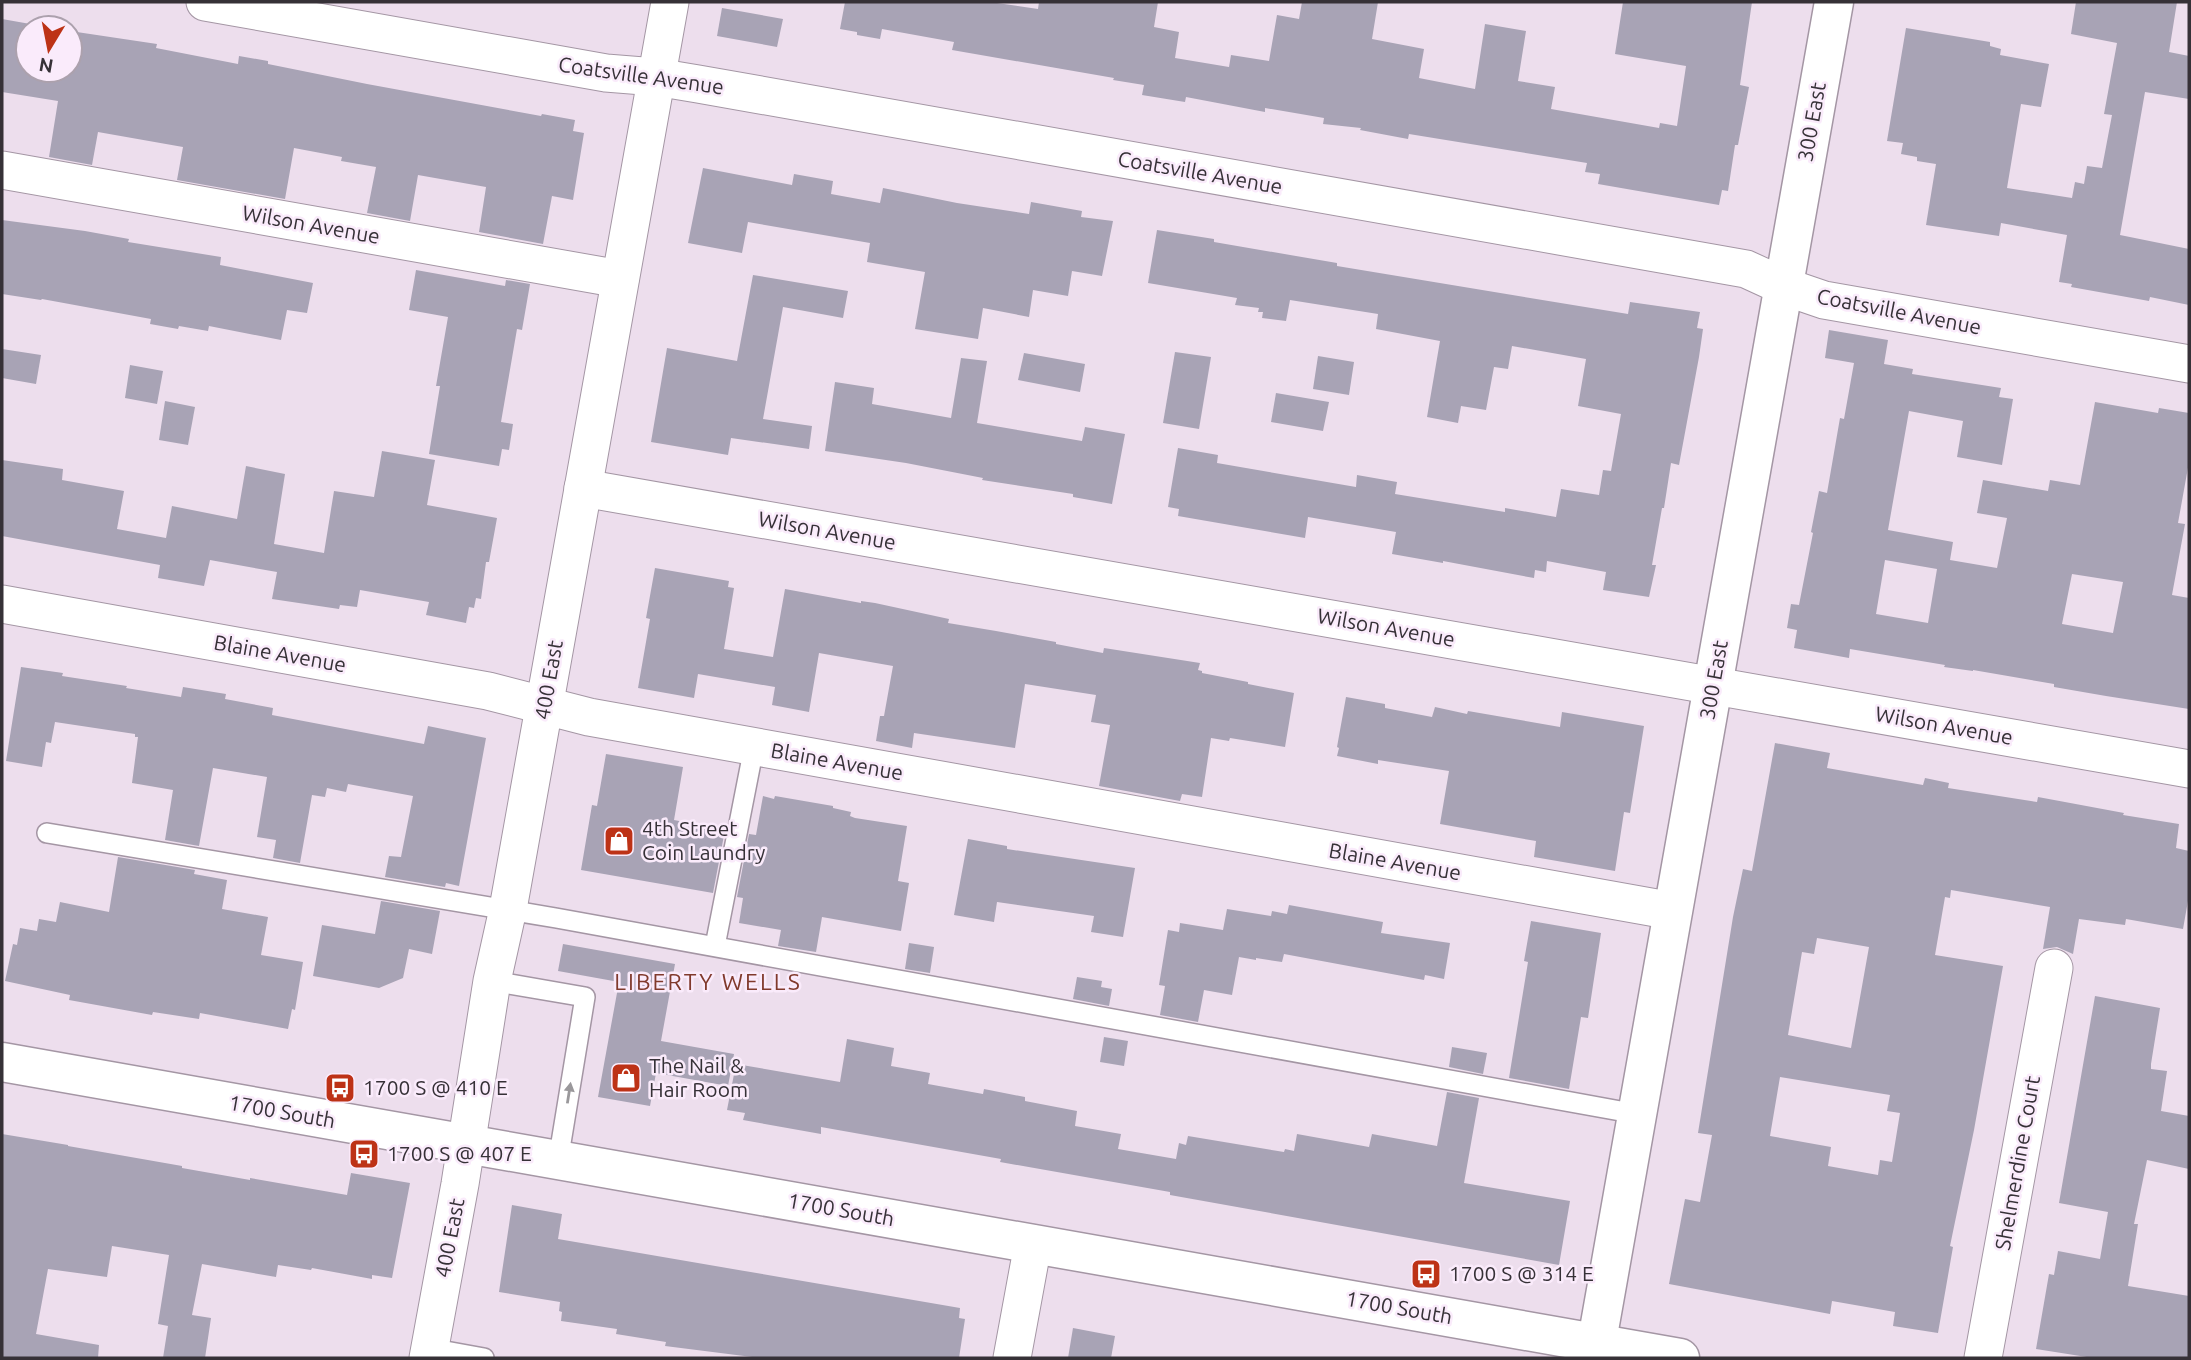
<svg xmlns="http://www.w3.org/2000/svg" width="2191" height="1360" font-family="Ubuntu,sans-serif">
<style>
.building{fill:#a8a3b5;fill-rule:evenodd}
.lines{fill:none;stroke-linecap:round;stroke-linejoin:round}
.lane-casing{stroke:#a496a4;stroke-width:22}
.street-casing{stroke:#a496a4;stroke-width:39}
.secondary-casing{stroke:#a496a4;stroke-width:41}
.lane{stroke:#fff;stroke-width:19}
.street{stroke:#fff;stroke-width:37}
.secondary{stroke:#fff;stroke-width:38}
.oneway{fill:#9a989b}
.labels{text-anchor:middle;stroke-width:5;stroke-linejoin:round;paint-order:stroke}
.street-label{font-size:21px;fill:#363137;stroke:#faebfb}
.poi-label{font-size:21px;fill:#363137;stroke:#faebfb;text-anchor:start}
.neighbourhood-label{font-size:23px;letter-spacing:2px;fill:#803a2c;stroke:#faebfb}
</style>
<rect width="100%" height="100%" fill="#eddeed"/>
<!-- building -->
<g class="building">
<path d="M845 2H990L1038 9 1039 2H1158L1154 27 1179 32 1175 58 1229 67 1231 55 1269 61 1277 15 1299 19 1302 2H1378L1372 39 1424 49 1419 78 1475 89 1485 24 1526 31 1518 81 1555 87 1551 109 1659 128 1660 123 1677 126 1686 66 1615 54 1623 2H1752L1740 85 1749 87 1738 145H1735L1728 191 1722 190 1719 205 1598 184 1600 174 1585 172 1587 163 1409 134 1408 139 1360 130 1361 128 1323 124 1324 118 1265 108V112L1186 97 1185 102 1142 95 1144 85 1113 80 1114 78 952 50 954 42 882 29 880 39 857 35V32L840 29Z"/>
<path d="M2076 2H2177L2169 52 2189 56V99L2145 92 2120 235 2189 249V305L2150 297 2149 301 2071 287 2072 284 2059 282 2067 235 2001 223 1999 236 1926 225 1936 164 1917 161V157L1901 154 1903 143 1887 141 1906 28 1990 42V46L2001 49 2000 55 2049 64 2041 107 2021 104 2007 188 2072 198 2075 182 2084 184 2087 166 2102 168 2112 115 2104 114 2117 43 2071 34Z"/>
<path d="M722 8 783 19 777 47 717 36Z"/>
<path d="M2 19 53 28H28V70H70V31L157 44 156 48 238 64 239 56 268 61V64L367 84 541 116 542 114 575 120 573 131 584 133 573 200 552 196 543 244 479 232 486 187 418 175 410 221 367 213 376 167 341 161 342 157 294 148 285 199 177 180 183 147 98 132 92 165 49 157 58 101 2 92Z"/>
<path d="M703 168 792 185 794 174 833 181 831 194 880 203 883 188 957 203 1029 214 1031 202 1082 211 1081 217 1113 221 1102 276 1072 271 1068 296 1033 290 1029 317 983 308 978 339 915 329 925 272 867 262 870 243 748 222 742 253 688 243Z"/>
<path d="M2 220 85 231 129 239 128 242 221 257 220 265 313 283 307 313 287 310 281 340 209 326 208 331 179 326 178 329 150 324 151 319 42 299 41 300 2 294Z"/>
<path d="M1157 230 1214 239V242L1337 263V266L1579 306 1628 314 1630 302 1700 312 1697 328 1703 329 1699 357 1679 465 1671 463 1664 508H1662L1652 565H1656L1649 597 1603 590 1606 572 1547 561 1546 572 1535 570 1534 578 1443 561V563L1392 554 1396 532 1308 517 1305 538 1178 516 1179 509 1168 507 1178 448 1218 455 1217 463 1356 487 1357 475 1397 482 1395 494 1505 512V508L1556 517 1561 489 1599 495 1603 470 1611 471 1621 414 1578 406 1586 359 1512 346 1508 369 1494 367 1486 410 1461 406 1458 423 1427 417 1440 341 1376 329 1378 314 1290 300 1286 321 1262 318 1263 312H1258L1259 308 1235 305 1237 298 1148 283Z"/>
<path d="M416 270 505 286 506 280 530 284 522 330 517 329 501 422 513 424 509 450 502 449 499 466 429 454 440 386H436L448 317 409 310Z"/>
<path d="M753 275 848 291 843 318 783 307 763 419 812 426 809 449 731 438 728 455 651 442 667 348 737 361Z"/>
<path d="M1829 330 1888 340 1884 364 1913 369 1912 374 2001 388 1999 397 2013 399 2002 465 1957 457 1963 421 1909 411 1888 530 1953 542 1950 560 1997 568 2007 518 1977 513 1983 480 2048 491 2050 480 2080 485 2095 402 2158 413 2159 408 2189 413V462L2178 523 2185 524 2172 595 2189 598V709L2106 696 2054 687V684L1973 670V671L1944 667 1945 665 1850 649 1849 658 1794 648 1797 630 1787 628 1791 604 1799 605 1813 533 1811 532 1819 491 1827 493 1840 418 1844 419 1854 363 1825 358ZM1885 560 1937 569 1928 623 1876 614ZM2072 574 2123 582 2113 633 2062 624Z"/>
<path d="M2 349 41 355 36 384 2 378Z"/>
<path d="M1175 352 1211 357 1199 429 1163 423Z"/>
<path d="M1024 353 1085 364 1080 392 1018 380Z"/>
<path d="M1318 356 1354 362 1349 395 1313 389Z"/>
<path d="M961 358 987 361 977 423 1082 441 1085 427 1125 434 1112 504 1073 497V494L982 480 983 478 906 463 825 451 835 382 874 388 872 404 951 418Z"/>
<path d="M130 365 163 371 157 404 125 398Z"/>
<path d="M1276 393 1329 402 1323 431 1271 422Z"/>
<path d="M165 401 195 407 188 445 159 440Z"/>
<path d="M382 451 435 460 427 505 497 518 489 562H486L481 599 476 598 474 608 469 607 466 623 426 615 429 602 360 590 357 607 340 605 339 609 272 599 277 572 210 560 204 586 158 578 160 565 2 536V460L63 469 62 480 124 491 117 529 166 538 172 506 237 519 246 466 285 474 274 544 324 553 334 491 374 497Z"/>
<path d="M655 568 729 581 728 587 734 588 724 649 773 657 785 589 861 603V601L875 603 949 619 948 623 996 631 1056 642V644L1103 653 1104 648 1200 663 1198 670 1202 671V673L1248 682V684L1294 693 1285 747 1230 738 1229 741 1211 738 1202 797 1182 794 1180 801 1099 786 1110 725 1091 722 1096 695 1025 684 1015 748 914 733 912 748 876 741 880 716H884L893 666 819 653 809 712 772 705 775 687 698 674 694 698 638 688 650 619 646 618Z"/>
<path d="M21 667 63 673 62 676 127 686 126 688 181 697 183 687 226 694 225 699 273 708 272 715 424 744 428 726 486 738 459 886 446 883 445 887 385 877 389 856 401 857 413 796 348 784 346 792 327 788 325 797 312 795 300 863 273 858 276 840 257 837 267 777 213 768 199 846 165 840 173 790 132 783 138 737H135V734L55 722 51 743 46 742 42 767 6 761Z"/>
<path d="M1346 697 1385 704V708L1432 717 1435 707 1467 714 1468 711 1560 727 1562 712 1644 726 1630 813 1624 812 1615 871 1534 857 1536 841 1440 824 1449 771 1378 760V764L1337 756 1339 748 1337 747Z"/>
<path d="M1775 743 1830 753 1827 768 1923 785 1925 778 1949 783 1948 788 2037 802 2038 797 2124 813 2123 815 2179 824 2176 848 2189 851V895L2183 929 2126 919 2125 925 2079 919 2073 954 2057 947 2043 949 2050 907 1951 890 1950 898 1945 897 1935 955 2003 966 1974 1130 1950 1246 1953 1247 1938 1333 1893 1326 1895 1312 1832 1301 1830 1314 1669 1284 1685 1199 1700 1202 1712 1135 1698 1133 1733 917 1743 869 1752 871ZM1817 938 1869 947 1851 1048 1788 1035 1802 952 1814 954ZM1780 1077 1890 1095 1887 1111 1900 1113 1892 1162 1880 1160 1878 1175 1828 1166 1831 1147 1770 1136Z"/>
<path d="M606 754 683 767 674 820 725 830 713 893 581 870 592 805 597 806Z"/>
<path d="M763 796 774 799 775 796 833 806V808L851 812 850 816 855 818 907 826 898 881 909 883 901 931 822 917 816 952 778 946 781 930 739 923 743 898 737 897 749 834 756 835Z"/>
<path d="M968 839 1007 846V849L1135 868 1123 937 1091 932 1094 916 997 902 994 922 954 915Z"/>
<path d="M118 857 195 870 194 874 227 880 222 909 268 917 261 955 303 962 295 1010 292 1009 288 1029 200 1013 199 1019 153 1012 152 1015 69 1000 70 995 5 981 13 944 17 945 20 928 37 931 39 919 56 922 60 902 109 912Z"/>
<path d="M381 901 440 911 432 954 409 949 403 978 379 988 313 976 322 925 375 934Z"/>
<path d="M1289 905 1383 922 1381 933 1450 943 1444 979 1425 975 1424 980 1284 954 1282 962 1256 958V960L1239 957 1232 995 1204 990 1198 1022 1160 1015 1165 986 1159 985 1168 930 1179 932 1180 923 1223 930 1227 909 1271 916 1272 911 1287 914Z"/>
<path d="M1531 921 1601 933 1588 1018 1581 1017 1569 1089 1509 1078 1528 962 1524 961Z"/>
<path d="M909 943 934 947 930 973 905 969Z"/>
<path d="M563 944 675 964 661 1041 734 1054 728 1086 656 1073 650 1106 598 1097 619 982 558 971Z"/>
<path d="M1077 977 1102 981 1101 987 1112 989 1109 1006 1073 999Z"/>
<path d="M2095 996 2160 1008 2151 1064V1069L2167 1071 2161 1111 2189 1116V1169L2147 1160 2134 1224H2138L2128 1286 2189 1296V1358H2093L2036 1349 2049 1274 2054 1275 2058 1251 2100 1259 2108 1212 2059 1203Z"/>
<path d="M1104 1037 1128 1041 1124 1066 1100 1062Z"/>
<path d="M847 1039 894 1048 891 1066 930 1073 928 1084 983 1094 984 1089 1025 1097V1101L1077 1111 1075 1126 1121 1134 1118 1149 1176 1159 1179 1143 1186 1145 1188 1136 1284 1152 1285 1149 1294 1151 1297 1134 1369 1147 1372 1134 1437 1146 1447 1092 1479 1098 1464 1183 1570 1201 1559 1265 1170 1195V1192L1000 1162 1001 1159 821 1127V1134L743 1120 745 1113 727 1110 736 1064 840 1082Z"/>
<path d="M1452 1047 1487 1053 1483 1074 1449 1067Z"/>
<path d="M2 1134 68 1145V1146L182 1166V1168L250 1180V1178L347 1195 351 1173 410 1183 392 1278 372 1275V1279L312 1268 311 1270 278 1265 276 1277 202 1264 192 1315 211 1318 205 1358H163L168 1326 158 1324 169 1255 112 1246 107 1277 48 1269 36 1334 99 1345 98 1358H2Z"/>
<path d="M512 1205 562 1214 558 1239 960 1308 959 1318 965 1319 959 1358H760L665 1346 666 1342 616 1334 617 1329 561 1321 562 1312 559 1311 560 1302 499 1292Z"/>
<path d="M1073 1328 1115 1336 1111 1358H1068Z"/>
</g>
<g class="lines">
<!-- lane casing -->
<g class="lane-casing">
<g id="lane">
<path d="M47 833 556 918 1637 1114"/>
<path d="M715 946 754 747"/>
<path d="M492 981 585 997 558 1161"/>
<path d="M429 1348 484 1358"/>
</g>
</g>
<!-- street casing -->
<g class="street-casing">
<g id="street">
<path d="M205 2 606 73 656 77 698 84 1746 269 1783 286 1824 300 2189 364"/>
<path d="M2 170 620 279"/>
<path d="M583 488 2189 769"/>
<path d="M2 604 488 691 589 717 1673 911"/>
<path d="M428 1358 460 1184 492 981 508 909 670 2"/>
<path d="M1012 1358 1033 1244"/>
<path d="M1983 1358 2054 968"/>
</g>
</g>
<!-- secondary casing -->
<g class="secondary-casing">
<g id="secondary">
<path d="M2 1062 1680 1358"/>
<path d="M1594 1358 1834 2"/>
</g>
</g>
<!-- lane -->
<use href="#lane" class="lane"/>
<!-- street -->
<use href="#street" class="street"/>
<!-- secondary -->
<use href="#secondary" class="secondary"/>
</g>
<!-- one-way arrows -->
<defs><path id="oneway-solid" d="M-6-.8H1V-3.2L6.5 0L1 3.2V.8H-6Z" transform="scale(1.75)"/></defs>
<use class="oneway" href="#oneway-solid" transform="translate(569 1093) rotate(-81)"/>
<!-- icons -->
<defs>
<g id="shop-square" transform="scale(1.575)"><rect x="-9" y="-9" width="18" height="18" rx="4" fill="#bd3216" stroke="#faebfb"/><path d="M-5-2.5h2.3a2.7 3.5 0 0 1 5.4 0H5L5.5 6h-11ZM-1.5-2.5h3a1.5 2.3 0 0 0-3 0Z" fill="#fff"/></g>
<g id="bus-square" transform="scale(1.575)"><rect x="-9" y="-9" width="18" height="18" rx="4" fill="#bd3216" stroke="#faebfb"/><path d="M-5-6H5V4H4V6H2V4H-2V6H-4V4H-5ZM-3.5-4V0h7V-4ZM-3.5 1.2v1.5H-2V1.2ZM2 1.2v1.5H3.5V1.2Z" fill="#fff"/></g>
</defs>
<g fill-rule="evenodd">
<use href="#shop-square" x="619" y="841"/>
<use href="#shop-square" x="626" y="1078"/>
<use href="#bus-square" x="340" y="1088"/>
<use href="#bus-square" x="364" y="1154"/>
<use href="#bus-square" x="1426" y="1274"/>
</g>
<g class="labels">
<!-- street labels -->
<g class="street-label">
<text transform="translate(641 76) rotate(8)" y="7">Coatsville Avenue</text>
<text transform="translate(1812 122) rotate(-80)" y="7">300 East</text>
<text transform="translate(1200 173) rotate(10)" y="7">Coatsville Avenue</text>
<text transform="translate(311 225) rotate(10)" y="7">Wilson Avenue</text>
<text transform="translate(1899 312) rotate(11)" y="7">Coatsville Avenue</text>
<text transform="translate(827 531) rotate(10)" y="7">Wilson Avenue</text>
<text transform="translate(1386 628) rotate(10)" y="7">Wilson Avenue</text>
<text transform="translate(280 654) rotate(10)" y="7">Blaine Avenue</text>
<text transform="translate(549 680) rotate(-80)" y="7">400 East</text>
<text transform="translate(1714 680) rotate(-80)" y="7">300 East</text>
<text transform="translate(1944 726) rotate(10)" y="7">Wilson Avenue</text>
<text transform="translate(837 762) rotate(10)" y="7">Blaine Avenue</text>
<text transform="translate(1395 862) rotate(10)" y="7">Blaine Avenue</text>
<text transform="translate(282 1112) rotate(10)" y="7">1700 South</text>
<text transform="translate(2018 1163) rotate(-80)" y="7">Shelmerdine Court</text>
<text transform="translate(841 1210) rotate(10)" y="7">1700 South</text>
<text transform="translate(450 1238) rotate(-79)" y="7">400 East</text>
<text transform="translate(1399 1308) rotate(10)" y="7">1700 South</text>
</g>
<!-- poi labels -->
<g class="poi-label">
<text x="642" y="836">4th Street<tspan x="642" dy="24">Coin Laundry</tspan></text>
<text x="649" y="1073">The Nail &amp;<tspan x="649" dy="24">Hair Room</tspan></text>
<text x="363" y="1095">1700 S @ 410 E</text>
<text x="387" y="1161">1700 S @ 407 E</text>
<text x="1449" y="1281">1700 S @ 314 E</text>
</g>
<!-- neighbourhood labels -->
<g class="neighbourhood-label">
<text x="708" y="990">LIBERTY WELLS</text>
</g>
</g>
<!-- border -->
<rect width="2191" height="1360" fill="none" stroke="#363137" stroke-width="7"/>
<!-- north arrow -->
<g transform="translate(49 49) rotate(190)"><circle r="33" fill="#faebfb" stroke="#aca1ad" stroke-width="2"/>
<path d="M0-5L12 26L0 18L-12 26Z" fill="#bd3216"/>
<text y="-10" font-size="19" font-weight="bold" text-anchor="middle" fill="#363137">N</text>
</g>
</svg>
